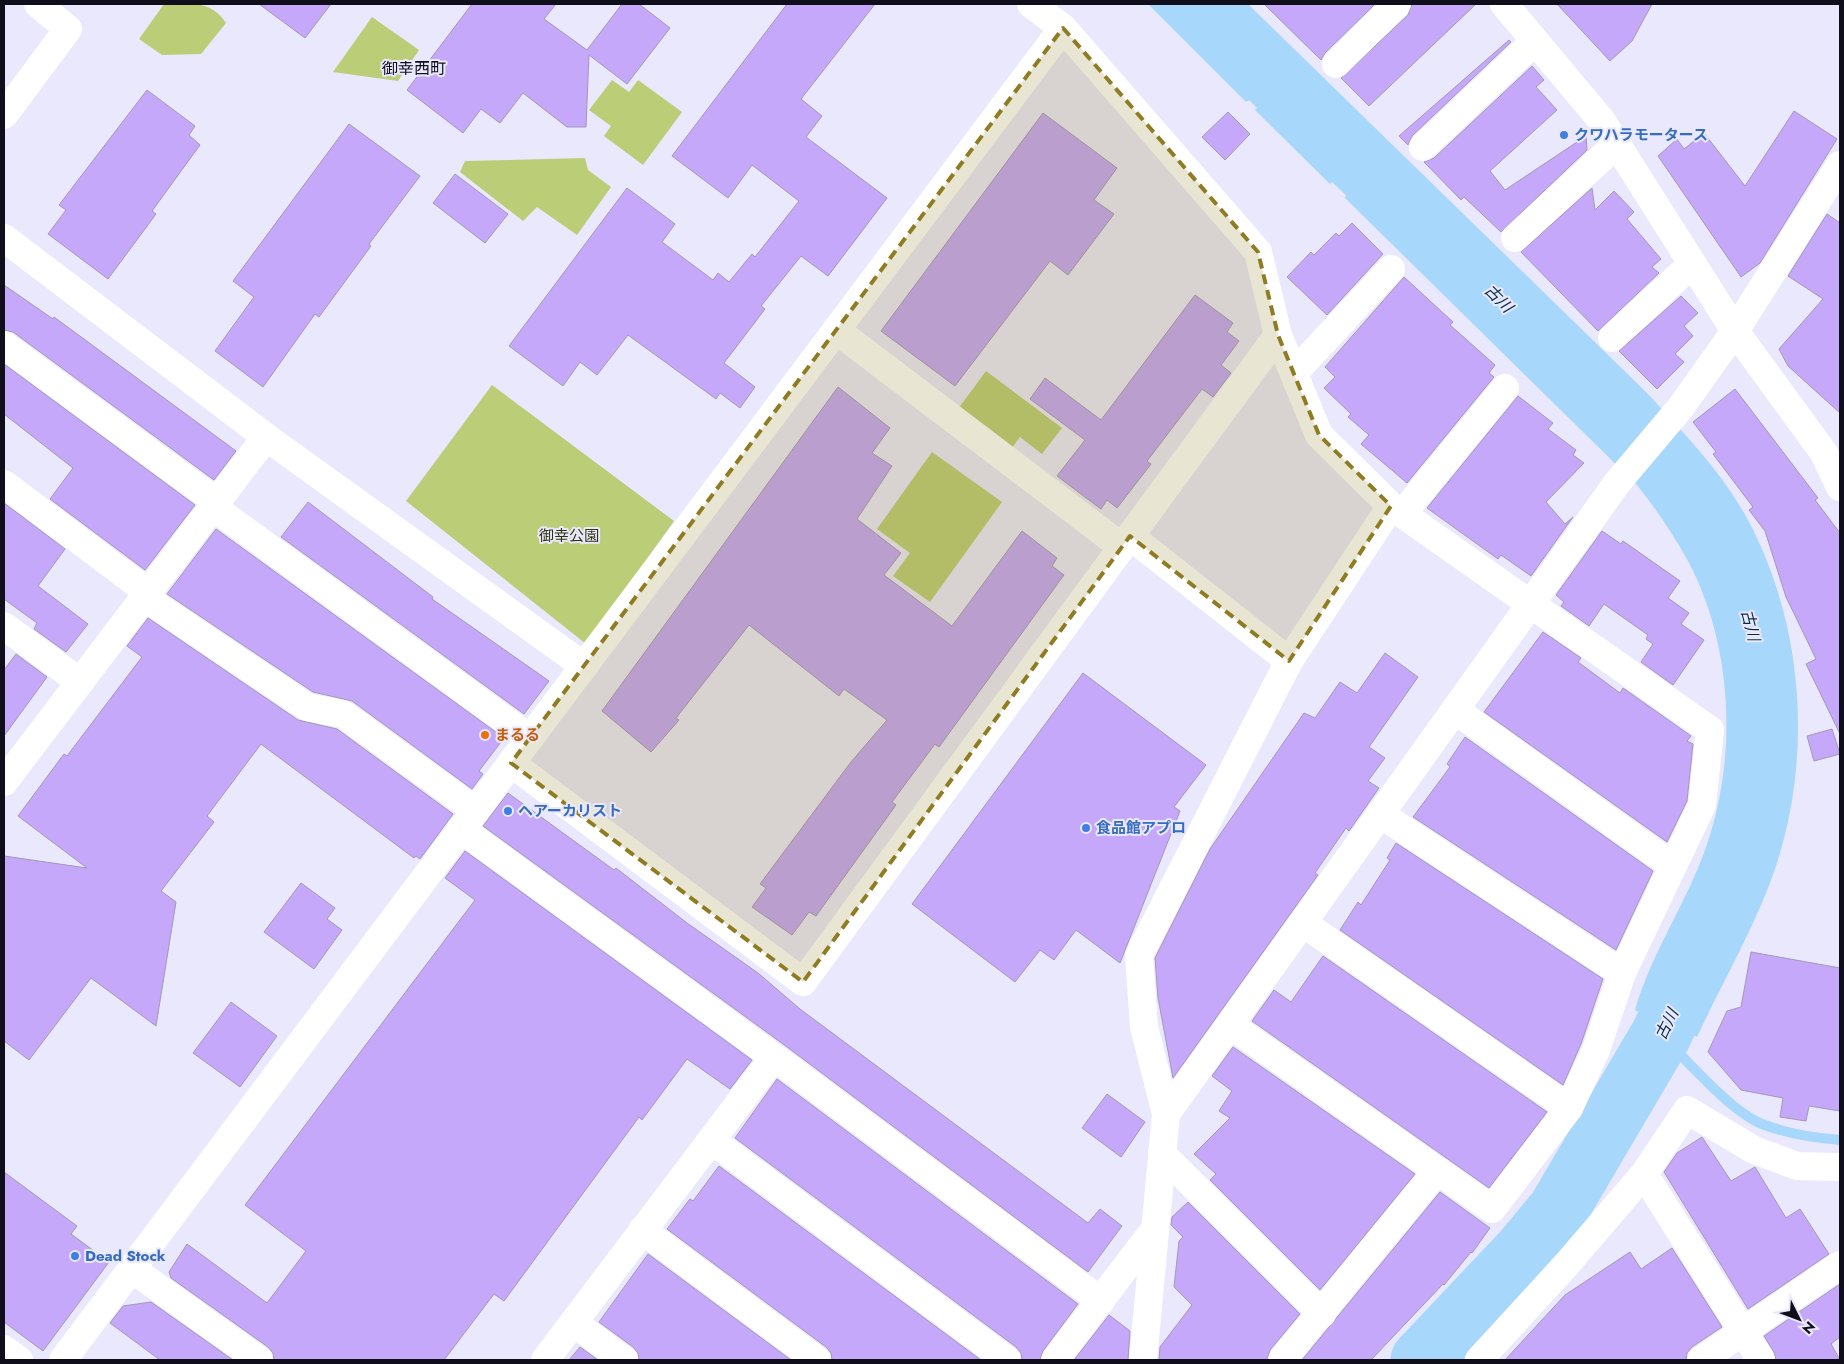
<svg xmlns="http://www.w3.org/2000/svg" width="1844" height="1364" font-family="Jost,'Noto Sans JP',sans-serif">
<style>
.green{fill:#bccd78}
.water{fill:#a7d7fa}
.lines{fill:none;stroke-linecap:round;stroke-linejoin:round}
.stream{stroke:#a7d7fa;stroke-width:10}
.river{stroke:#a7d7fa;stroke-width:61}
.building{fill:#c5a8f9;stroke:#a298b7}
.minor{stroke:#fff;stroke-width:28}
.marked{fill:#8f7c22;fill-opacity:0.2;stroke:#8f7c22;stroke-width:4;stroke-dasharray:10 6;stroke-linejoin:round}
.shop-dot{fill:#3f7fe0;stroke:#eae8fd;stroke-width:2}
.food-dot{fill:#e8710a;stroke:#eae8fd;stroke-width:2}
.labels{text-anchor:middle;stroke-width:4;stroke-linejoin:round;paint-order:stroke}
.shop-label{font-size:15px;font-weight:bold;fill:#366cbe;stroke:#eae8fd;text-anchor:start}
.park-label{font-size:15px;fill:#2e340e;stroke:#eae8fd}
.food-label{font-size:15px;font-weight:bold;fill:#c56008;stroke:#eae8fd;text-anchor:start}
.neighbourhood-label{font-size:16px;fill:#100e1a;stroke:#eae8fd}
.water-label{font-size:16px;font-style:italic;fill:#072e45;stroke:#eae8fd}
</style>
<rect width="100%" height="100%" fill="#eae8fd"/>
<!-- green -->
<g class="green">
<path d="M164 4C192 4 211 0 226 23L201 54 162 55 139 39Z"/>
<path d="M372 17 419 50 398 81 333 72Z"/>
<path d="M612 80 629 92 638 80 682 112 643 165 604 136 611 126 589 110Z"/>
<path d="M585 158 588 170 611 187 577 235 537 207 523 221 460 172 465 161Z"/>
<path d="M986 371 1062 428 1042 454 1020 437 1011 449 958 409Z"/>
<path d="M492 385 674 521 586 644 406 501Z"/>
<path d="M932 452 1002 502 930 602 893 576 910 553 877 529Z"/>
</g>
<!-- water -->
<path class="water" d="M1148 4H1248L1647 393C1684 433 1722 472 1748 520 1804 625 1813 756 1775 869 1755 927 1723 981 1697 1037L1635 1010C1650 957 1682 910 1702 858 1738 766 1735 649 1688 561 1673 534 1656 509 1637 485L1345 198 1346 195 1332 182 1330 184 1255 110 1257 108 1249 100 1246 102Z"/>
<g class="lines">
<!-- stream -->
<path class="stream" d="M1661 1035C1687 1060 1730 1111 1762 1124 1788 1134 1813 1138 1840 1140"/>
<!-- river -->
<path class="river" d="M1421 1360 1524 1251 1558 1210 1661 1035 1702 947"/>
</g>
<!-- building -->
<g class="building">
<path d="M259 4H331L305 38Z"/>
<path d="M472 4H556L544 19 587 50 622 4H639L670 28 627 84 589 55 586 127H567L523 93 500 123 481 109 463 133 407 90Z"/>
<path d="M787 4H875L801 99 822 116 806 137 887 198 828 276 801 256 761 306 765 309 724 363 755 387 740 408 720 393 716 399 628 335 597 375 580 362 563 386 509 346 627 188 675 224 662 242 713 280 718 273 729 282 752 254 755 257 799 201 752 165 728 198 672 156Z"/>
<path d="M1264 4H1375L1325 53 1321 60Z"/>
<path d="M1412 4H1476L1369 106 1341 78 1408 15Z"/>
<path d="M1557 4H1652L1632 41 1610 61Z"/>
<path d="M1509 40 1511 42 1412 136 1408 145 1399 136Z"/>
<path d="M1532 66 1544 80 1536 87 1557 110 1490 171 1505 190 1586 136 1587 150 1501 232 1464 197 1461 200 1424 162 1434 158Z"/>
<path d="M147 90 195 126 189 135 200 145 152 211 156 214 108 279 48 234 66 210 59 205Z"/>
<path d="M1794 111 1837 139 1760 263 1741 277 1658 156 1677 139 1684 149 1704 133 1745 186Z"/>
<path d="M1228 112 1250 134 1225 160 1202 137Z"/>
<path d="M1043 113 1117 168 1094 200 1114 214 1068 275 1050 261 955 386 881 331Z"/>
<path d="M349 124 420 176 369 244 371 246 319 317 315 314 263 387 215 351 254 297 233 281Z"/>
<path d="M455 174 508 214 485 243 433 203Z"/>
<path d="M1592 188 1595 210 1614 191 1634 212 1627 219 1661 259 1652 267 1659 273 1598 331 1521 252Z"/>
<path d="M1827 214 1840 223V413L1788 366 1779 349 1823 299 1788 276Z"/>
<path d="M1352 223 1383 254 1327 315 1287 277 1311 252 1314 255 1336 233 1339 236Z"/>
<path d="M1404 277 1453 322 1450 325 1495 365 1489 373 1494 377 1407 483 1361 444 1369 435 1348 417 1351 414 1324 388 1335 377 1325 367Z"/>
<path d="M4 285 53 319 54 317 236 451 214 480 13 332 4 330Z"/>
<path d="M1195 295 1233 323 1227 332 1239 341 1221 365 1231 373 1213 397 1202 389 1147 461 1151 464 1117 508 1107 500 1101 509 1057 476 1085 440 1030 399 1045 378 1101 420Z"/>
<path d="M1681 296 1698 313 1684 326 1693 336 1675 354 1684 362 1657 389 1619 351Z"/>
<path d="M4 364 195 505 145 570 50 499 73 468 4 414Z"/>
<path d="M838 387 890 428 872 453 892 466 857 519 901 553 884 575 952 626 1022 531 1057 558 1052 566 1064 575 939 747 935 744 892 802 896 805 816 916 809 912 792 935 752 907 766 888 760 884 851 762 887 720 844 689 839 696 749 625 676 718 679 720 651 752 602 711Z"/>
<path d="M1735 389 1818 498 1815 500 1840 533V734L1806 664 1816 659 1786 597 1765 531 1749 510 1753 507 1713 454 1716 452 1693 422Z"/>
<path d="M1518 396 1553 423 1548 429 1576 450 1573 455 1584 463 1546 502 1565 524 1573 517 1531 576 1501 555 1498 559 1427 508Z"/>
<path d="M308 502 433 597 432 599 549 681 524 714 281 537Z"/>
<path d="M4 503 65 549 38 586 88 624 66 652 34 629 37 623 4 599Z"/>
<path d="M216 529 504 738 479 771 483 774 472 789 352 701 313 692 167 594Z"/>
<path d="M1602 531 1621 544 1623 541 1680 581 1668 598 1689 613 1681 624 1704 640 1673 685 1641 662 1653 644 1646 639 1648 635 1604 604 1589 626 1561 606 1564 602 1556 595Z"/>
<path d="M148 618 298 720 337 729 453 814 420 859 416 856 414 858 261 744 207 816 214 822 161 891 176 902 156 1026 91 978 29 1060 4 1041V856L87 868 18 816 64 754 67 756 142 657 127 646Z"/>
<path d="M1543 632 1581 658 1578 662 1620 693 1623 688 1691 736 1687 741 1693 744 1687 801 1667 842 1484 712Z"/>
<path d="M1385 653 1418 677 1369 747 1385 758 1368 781 1379 788 1349 831 1346 828 1315 873 1318 875 1173 1078 1158 998 1155 958 1210 849 1304 713 1315 718 1340 682 1357 693Z"/>
<path d="M16 654 47 677 4 736V670Z"/>
<path d="M1083 673 1206 765 1174 807 1180 811 1120 963 1076 930 1054 960 1040 950 1015 982 912 904Z"/>
<path d="M1832 729 1840 754 1814 761 1807 736Z"/>
<path d="M1465 737 1653 871 1616 950 1413 817 1450 767 1447 764Z"/>
<path d="M508 793 614 870 616 868 687 923 758 973 800 1009 1088 1223 1100 1209 1122 1226 1088 1272 783 1044 483 826Z"/>
<path d="M1396 843 1603 979 1581 1044 1563 1085 1340 930 1358 902 1361 905 1390 860 1387 858Z"/>
<path d="M465 851 752 1060 730 1089 687 1059 642 1120 639 1117 504 1301 494 1294 444 1360H274L273 1353 268 1347 171 1278 169 1272 187 1244 267 1303 306 1251 245 1205 475 900 445 878Z"/>
<path d="M301 883 335 908 327 919 342 930 314 969 264 932Z"/>
<path d="M1751 952 1840 968V1111L1809 1106 1806 1121 1780 1117 1783 1098 1741 1090 1708 1052 1727 1011 1741 1007Z"/>
<path d="M1323 956 1547 1112 1489 1188 1252 1021 1274 990 1291 1002Z"/>
<path d="M231 1002 277 1036 240 1087 193 1053Z"/>
<path d="M1233 1047 1415 1174 1320 1290 1210 1180 1216 1174 1194 1154 1230 1118 1219 1111 1232 1091 1212 1076Z"/>
<path d="M777 1079 1078 1304 1043 1351 1040 1360H1022L1021 1353 1016 1347 735 1138Z"/>
<path d="M1107 1094 1145 1122 1121 1157 1082 1128Z"/>
<path d="M1702 1137 1731 1181 1755 1167 1786 1218 1800 1209 1829 1254 1748 1309 1664 1172 1677 1153Z"/>
<path d="M719 1166 981 1360H832L831 1353 826 1347 667 1229 690 1199 693 1201Z"/>
<path d="M4 1172 77 1226 71 1234 109 1262 43 1351 4 1322Z"/>
<path d="M1440 1192 1490 1228 1472 1253 1471 1252 1444 1285 1443 1284 1371 1360H1302Z"/>
<path d="M1188 1202 1300 1314 1270 1350 1267 1360H1159L1160 1347 1192 1305 1174 1287 1179 1241 1183 1237 1171 1225 1172 1217Z"/>
<path d="M1672 1248 1722 1327 1692 1347 1687 1353 1686 1360H1505L1565 1295 1630 1252 1641 1269Z"/>
<path d="M648 1254 791 1360H639L638 1353 633 1347 599 1322Z"/>
<path d="M1840 1284V1337L1831 1344 1840 1360H1776L1774 1352 1764 1336Z"/>
<path d="M151 1302 233 1360H160L110 1323 123 1306Z"/>
<path d="M1109 1315 1130 1331 1128 1360H1074Z"/>
<path d="M580 1347 598 1360H569Z"/>
</g>
<g class="lines">
<!-- minor -->
<g class="minor">
<path d="M1031 4 1063 28 1258 252 1278 335 1319 435 1391 506 1289 661 1139 955 1144 1027 1166 1114 1143 1360"/>
<path d="M1504 4 1602 121 1735 331 1824 453 1840 487"/>
<path d="M1336 64 1397 4"/>
<path d="M4 115 68 29 38 4"/>
<path d="M1423 147 1535 41"/>
<path d="M4 238 266 437 584 666"/>
<path d="M1515 238 1617 144"/>
<path d="M1612 338 1692 264"/>
<path d="M4 345 217 502"/>
<path d="M1294 373 1391 269"/>
<path d="M4 484 148 592"/>
<path d="M213 507 530 738"/>
<path d="M1402 514 1505 388"/>
<path d="M1130 536 1289 661"/>
<path d="M1122 547 1278 335"/>
<path d="M144 597 307 707 343 714 476 811"/>
<path d="M4 626 80 682"/>
<path d="M1455 710 1673 866"/>
<path d="M511 763 803 982 1122 547 836 330"/>
<path d="M4 782 266 437"/>
<path d="M1380 814 1622 973"/>
<path d="M461 829 774 1057 1101 1301"/>
<path d="M1303 923 1569 1108"/>
<path d="M1230 1025 1492 1209 1569 1108 1596 1050 1622 973 1702 805 1710 730 1391 506"/>
<path d="M1166 1114 1617 483 1681 407 1735 331 1840 165"/>
<path d="M711 1140 1007 1360"/>
<path d="M1162 1154 1322 1314"/>
<path d="M642 1230 817 1360"/>
<path d="M132 1269 259 1360"/>
<path d="M574 1323 624 1360"/>
<path d="M4 1349 19 1360"/>
<path d="M63 1360 1063 28"/>
<path d="M545 1360 774 1057"/>
<path d="M1055 1360 1154 1230"/>
<path d="M1282 1360 1437 1171"/>
<path d="M1479 1360 1566 1265 1644 1174"/>
<path d="M1701 1360 1840 1265"/>
<path d="M1761 1360 1644 1174 1687 1110 1754 1150 1797 1166 1840 1167"/>
</g>
</g>
<!-- marked area -->
<path class="marked" d="M1063 28 1258 252 1278 335 1319 435 1391 506 1289 661 1130 536 803 982 511 763Z"/>
<!-- markers -->
<g class="shop-dot">
<circle cx="1564" cy="135" r="5"/>
<circle cx="508" cy="811" r="5"/>
<circle cx="1086" cy="828" r="5"/>
<circle cx="75" cy="1256" r="5"/>
</g>
<circle class="food-dot" cx="485" cy="735" r="5"/>
<g class="labels">
<!-- shop labels -->
<g class="shop-label">
<text x="1574" y="140">クワハラモータース</text>
<text x="518" y="816">ヘアーカリスト</text>
<text x="1096" y="833">食品館アプロ</text>
<text x="85" y="1261">Dead Stock</text>
</g>
<!-- park labels -->
<g class="park-label">
<text x="569" y="541">御幸公園</text>
</g>
<!-- food labels -->
<g class="food-label">
<text x="495" y="740">まるる</text>
</g>
<!-- neighbourhood labels -->
<g class="neighbourhood-label">
<text x="414" y="74">御幸西町</text>
</g>
<!-- water labels -->
<g class="water-label">
<text transform="translate(1499 298) rotate(45)" y="6">古川</text>
<text transform="translate(1751 625) rotate(76)" y="6">古川</text>
<text transform="translate(1666 1024) rotate(-64)" y="6">古川</text>
</g>
</g>
<!-- border -->
<rect width="1844" height="1364" fill="none" stroke="#100e1a" stroke-width="10"/>
<!-- north arrow -->
<g transform="translate(1799 1319) rotate(132)" stroke="#eae8fd" stroke-width="4" paint-order="stroke">
<path d="M0-4L9 19L0 12L-9 19Z" fill="#100e1a"/>
<text y="-8" font-size="14" font-weight="bold" text-anchor="middle" fill="#100e1a">N</text>
</g>
</svg>
